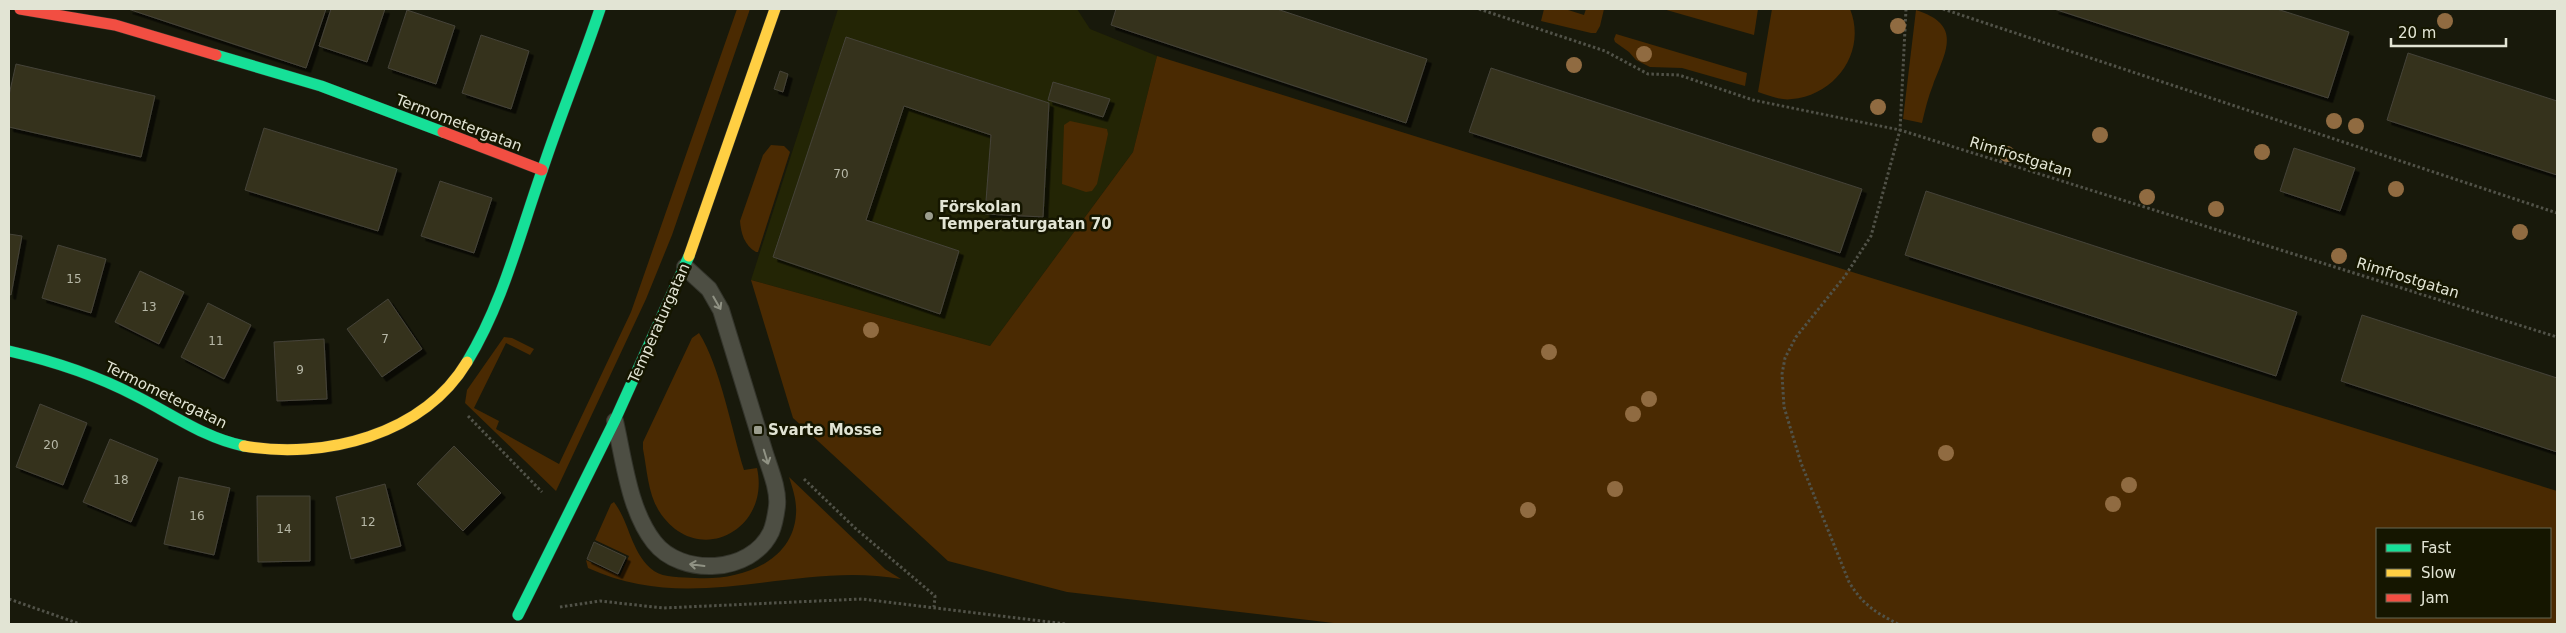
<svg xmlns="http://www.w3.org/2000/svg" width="2566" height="633" font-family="'DejaVu Sans',sans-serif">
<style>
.built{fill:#232505}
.green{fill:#4a2a02;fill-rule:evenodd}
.building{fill:#36321f;stroke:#454338;filter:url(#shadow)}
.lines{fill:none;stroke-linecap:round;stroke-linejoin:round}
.lane-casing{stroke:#34352c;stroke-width:18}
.fast-casing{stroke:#34352c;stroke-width:12}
.slow-casing{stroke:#34352c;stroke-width:12}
.jam-casing{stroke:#34352c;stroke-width:12}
.path{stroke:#515248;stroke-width:3;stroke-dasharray:2.5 2.5;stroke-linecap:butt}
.lane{stroke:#4d4e43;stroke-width:16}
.fast{stroke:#16e098;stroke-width:11}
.slow{stroke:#ffcf43;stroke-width:11}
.jam{stroke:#f24e42;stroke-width:11}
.tree{fill:#906b41}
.oneway{stroke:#909284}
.poi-dot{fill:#9b9d8e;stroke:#151600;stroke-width:2}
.labels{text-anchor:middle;stroke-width:5;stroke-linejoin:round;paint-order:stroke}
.number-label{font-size:12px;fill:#b7b8a7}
.street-label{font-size:15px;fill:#e2e4d4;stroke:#151600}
.poi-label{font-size:15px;font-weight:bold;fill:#e2e4d4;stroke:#151600;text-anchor:start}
</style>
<defs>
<filter id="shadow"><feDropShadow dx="4.5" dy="4.5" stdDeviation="0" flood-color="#0009"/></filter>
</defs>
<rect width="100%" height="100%" fill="#18190b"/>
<!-- built -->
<path class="built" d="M838 9H1077L1090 29 1157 56 1133 152 990 346 751 280Z"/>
<!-- green -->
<g class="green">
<path d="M737 9H750L672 235 646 299 556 491 465 403 467 390 504 337 512 338 534 349 530 355 506 343 474 408 499 421 496 429 559 464 631 312Z"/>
<path d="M1544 9H1565L1584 15 1586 9H1604L1600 26 1596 33H1591L1541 21Z"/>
<path d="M1663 9H1758L1754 35Z"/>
<path d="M1772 9H1850C1867 51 1836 95 1792 99 1781 101 1768 95 1758 92Z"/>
<path d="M1916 10C1963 25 1946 51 1933 85 1928 97 1925 110 1922 123L1903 119Z"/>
<path d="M1616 34 1747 73 1745 86 1682 68 1650 67 1636 60 1629 52 1615 42 1614 39Z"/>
<path d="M1157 56 2557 491V624H1342L1067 592 948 561 793 418 751 280 990 346 1133 152ZM2377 529H2550V617H2377Z"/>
<path d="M1070 121 1107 129 1108 134 1097 184 1092 191 1086 192 1062 184 1064 125Z"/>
<path d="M771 145 784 146 790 152 758 252H756C744 245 741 233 740 221L763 155Z"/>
<path d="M699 333C720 366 732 431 744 470L757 468C771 531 696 569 659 511 648 494 647 469 643 449V442L692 338Z"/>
<path d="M789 477 885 569 901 579C795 560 694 617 588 568L586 560 620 576 629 556 595 540 611 504 614 502C630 523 631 554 654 571 664 578 682 577 695 578 737 581 793 564 796 514 797 502 793 489 789 477Z"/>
</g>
<!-- building -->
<g class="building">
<path d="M128 9H326L306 68Z"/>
<path d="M331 9H385L367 62 319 46Z"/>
<path d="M1116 9H1277L1427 59 1406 123 1111 25Z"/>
<path d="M2054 9H2277L2349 32 2328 98Z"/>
<path d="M407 10 455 26 436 84 388 68Z"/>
<path d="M481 35 529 51 511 109 462 93Z"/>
<path d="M846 37 1049 103 1043 217 985 214 991 135 904 106 866 220 959 251 940 314 773 257Z"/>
<path d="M2408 53 2557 101V175L2387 120Z"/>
<path d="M16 64 155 96 141 157 9 127V95Z"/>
<path d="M1491 68 1862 189 1840 253 1469 132Z"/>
<path d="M780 71 788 74 783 92 774 89Z"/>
<path d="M1053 82 1110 99 1103 117 1048 100Z"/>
<path d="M264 128 397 169 378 231 245 190Z"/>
<path d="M2294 148 2355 168 2340 211 2280 191Z"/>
<path d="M440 181 492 198 474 253 421 236Z"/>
<path d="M1926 191 2297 312 2276 376 1905 255Z"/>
<path d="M9 234 22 236 11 295 9 294Z"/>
<path d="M58 245 106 259 91 313 42 298Z"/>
<path d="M140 271 184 292 159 344 115 322Z"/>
<path d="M388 299 422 349 382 377 347 329Z"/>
<path d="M208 303 251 325 224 379 181 357Z"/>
<path d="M2362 315 2557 378V452L2341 381Z"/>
<path d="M324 339 327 399 277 401 274 342Z"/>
<path d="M40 404 87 423 63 485 16 467Z"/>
<path d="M110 439 158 459 131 522 83 502Z"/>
<path d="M454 446 501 493 463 531 417 484Z"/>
<path d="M179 477 230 488 214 555 164 544Z"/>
<path d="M385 484 401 546 351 559 336 497Z"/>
<path d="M257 496H310V561L258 562Z"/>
<path d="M594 542 626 557 618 574 587 559Z"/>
</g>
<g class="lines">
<!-- lane casing -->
<g class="lane-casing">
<path id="lane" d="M615 421C624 460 629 510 654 542 681 577 751 574 771 532 774 525 776 514 777 506 779 488 768 465 763 447 749 401 735 356 721 310L709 289 685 267"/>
</g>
<!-- fast casing -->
<g class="fast-casing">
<g id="fast">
<path d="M216 55 321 86 443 132"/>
<path d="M9 351C53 361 96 375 136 396 172 414 204 438 244 446"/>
<path d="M467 362C503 303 519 236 542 171 560 116 582 63 600 9"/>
<path d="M518 615 615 420 689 256"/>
</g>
</g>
<!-- slow casing -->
<g class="slow-casing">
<g id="slow">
<path d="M689 256 775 9"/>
<path d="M244 446C324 460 423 435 467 362"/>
</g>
</g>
<!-- jam casing -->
<g class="jam-casing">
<g id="jam">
<path d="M20 9 115 25 216 55"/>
<path d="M443 132 542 170"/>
</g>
</g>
<!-- path -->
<g class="path">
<path d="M1479 9 1605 51 1648 74 1679 75 1753 100 1900 130 2557 337"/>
<path d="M1943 9 2557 213"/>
<path d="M468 416 542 492"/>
<path d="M804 479 855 528 935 596 934 607"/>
<path d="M9 599 80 624"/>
<path d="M560 607 600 601 663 608 862 599 1066 624"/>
<path d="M1898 624C1875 612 1863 605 1849 582L1801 463 1784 407 1782 374 1785 358 1796 337 1845 276 1871 236 1900 130 1906 9"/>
</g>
<!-- lane -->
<use href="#lane" class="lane"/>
<!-- fast -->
<use href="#fast" class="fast"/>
<!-- slow -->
<use href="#slow" class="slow"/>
<!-- jam -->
<use href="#jam" class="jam"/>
</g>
<!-- trees -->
<g class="tree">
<circle cx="2445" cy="21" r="8"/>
<circle cx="1898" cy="26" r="8"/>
<circle cx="1644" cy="54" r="8"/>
<circle cx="1574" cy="65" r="8"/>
<circle cx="1878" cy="107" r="8"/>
<circle cx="2334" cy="121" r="8"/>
<circle cx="2356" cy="126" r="8"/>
<circle cx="2100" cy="135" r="8"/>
<circle cx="2262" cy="152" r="8"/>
<circle cx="2007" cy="154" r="8"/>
<circle cx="2396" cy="189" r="8"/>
<circle cx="2147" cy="197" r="8"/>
<circle cx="2216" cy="209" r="8"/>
<circle cx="2520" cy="232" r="8"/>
<circle cx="2339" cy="256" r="8"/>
<circle cx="871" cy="330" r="8"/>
<circle cx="1549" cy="352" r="8"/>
<circle cx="1649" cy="399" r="8"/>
<circle cx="1633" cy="414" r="8"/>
<circle cx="1946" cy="453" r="8"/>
<circle cx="2129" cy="485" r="8"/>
<circle cx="1615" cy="489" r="8"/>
<circle cx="2113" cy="504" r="8"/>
<circle cx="1528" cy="510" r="8"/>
</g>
<!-- one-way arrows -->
<defs><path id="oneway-shaft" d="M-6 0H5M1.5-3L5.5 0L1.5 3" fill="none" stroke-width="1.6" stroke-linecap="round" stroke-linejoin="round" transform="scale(1.25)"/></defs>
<g class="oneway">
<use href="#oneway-shaft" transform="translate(717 303) rotate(60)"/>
<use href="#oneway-shaft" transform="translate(766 457) rotate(73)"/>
<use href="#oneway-shaft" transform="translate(697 565) rotate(-173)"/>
</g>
<!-- markers -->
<g class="poi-dot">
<circle cx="929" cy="216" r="5"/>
<rect x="753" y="425" width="10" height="10" rx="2.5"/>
</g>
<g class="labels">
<!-- number labels -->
<g class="number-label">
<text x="841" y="178">70</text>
<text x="74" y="283">15</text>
<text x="149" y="311">13</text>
<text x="385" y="343">7</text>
<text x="216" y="345">11</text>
<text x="300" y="374">9</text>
<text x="51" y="449">20</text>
<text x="121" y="484">18</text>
<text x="197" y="520">16</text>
<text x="368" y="526">12</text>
<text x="284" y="533">14</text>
</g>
<!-- street labels -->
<g class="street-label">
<text transform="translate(459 123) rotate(21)" y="5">Termometergatan</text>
<text transform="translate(2021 157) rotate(17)" y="5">Rimfrostgatan</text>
<text transform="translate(2408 278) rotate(17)" y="5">Rimfrostgatan</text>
<text transform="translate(659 323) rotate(-66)" y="5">Temperaturgatan</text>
<text transform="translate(166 395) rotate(26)" y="5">Termometergatan</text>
</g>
<!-- poi labels -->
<g class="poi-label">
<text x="939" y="212">Förskolan<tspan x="939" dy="17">Temperaturgatan 70</tspan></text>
<text x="768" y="435">Svarte Mosse</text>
</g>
</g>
<!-- border -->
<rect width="2566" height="633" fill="none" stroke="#e2e4d4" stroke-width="20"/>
<!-- legend -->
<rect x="2376" y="528" width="175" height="90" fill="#151600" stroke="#676855"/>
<rect x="2386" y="544" width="25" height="8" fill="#16e098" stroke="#676855"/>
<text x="2421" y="553" font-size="15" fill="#e2e4d4">Fast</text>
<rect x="2386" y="569" width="25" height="8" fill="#ffcf43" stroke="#676855"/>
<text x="2421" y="578" font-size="15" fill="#e2e4d4">Slow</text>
<rect x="2386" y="594" width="25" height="8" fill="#f24e42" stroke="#676855"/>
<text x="2421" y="603" font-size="15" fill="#e2e4d4">Jam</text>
<!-- scale -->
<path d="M2391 38v8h115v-8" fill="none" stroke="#e2e4d4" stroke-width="2.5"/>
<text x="2398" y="38" font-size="15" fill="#e2e4d4" stroke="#151600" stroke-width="4" paint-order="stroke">20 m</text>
</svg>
